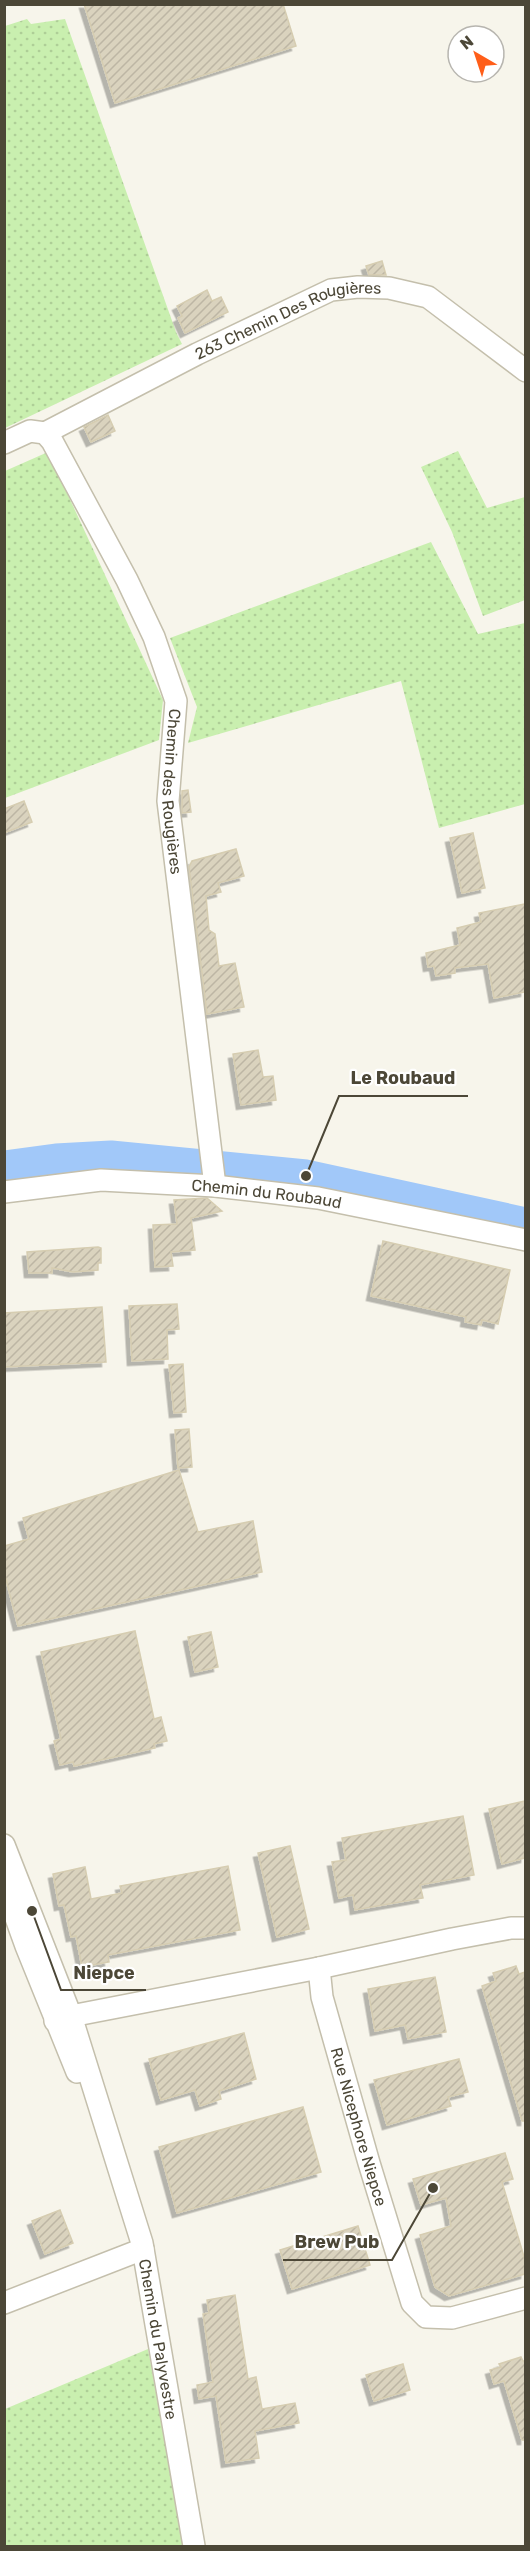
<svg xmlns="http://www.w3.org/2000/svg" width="530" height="2551" font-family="Rubik,sans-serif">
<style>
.grass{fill:url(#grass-dots)}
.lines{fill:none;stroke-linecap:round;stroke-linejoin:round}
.river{stroke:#a1c8f9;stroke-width:33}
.building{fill:url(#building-hatch);stroke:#d6cdb1;stroke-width:1.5;filter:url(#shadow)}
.minor-casing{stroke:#c4bfac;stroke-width:24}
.minor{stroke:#fff;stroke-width:21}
.labels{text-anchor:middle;stroke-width:4.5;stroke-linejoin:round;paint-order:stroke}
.street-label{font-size:16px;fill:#4c4737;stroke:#fff}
.leader{fill:none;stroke:#4c4737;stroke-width:2}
.callout-dot{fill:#4c4737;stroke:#fff;stroke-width:2}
.callout-label{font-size:18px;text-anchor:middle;font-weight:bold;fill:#4c4737;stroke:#fff;stroke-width:4.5;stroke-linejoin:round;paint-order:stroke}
</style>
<defs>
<pattern id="grass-dots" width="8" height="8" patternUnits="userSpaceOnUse" patternTransform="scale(1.5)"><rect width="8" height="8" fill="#c9efaf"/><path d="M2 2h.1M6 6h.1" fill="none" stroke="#aece97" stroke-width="1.8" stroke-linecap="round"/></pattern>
<pattern id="building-hatch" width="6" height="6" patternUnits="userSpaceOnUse" patternTransform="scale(1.5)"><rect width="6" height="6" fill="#dad3be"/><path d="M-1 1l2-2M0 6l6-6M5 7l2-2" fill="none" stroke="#bdb6a4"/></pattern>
<filter id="shadow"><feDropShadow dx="-4.5" dy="4.5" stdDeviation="0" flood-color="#0004"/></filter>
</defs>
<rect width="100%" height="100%" fill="#f7f5eb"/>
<!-- grass -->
<g class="grass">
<path d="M27 19 31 24 65 19 176 332 182 344 5 428V26Z"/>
<path d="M458 451 487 508 525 497V600L483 616 452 532 421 467Z"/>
<path d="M48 452 163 700 159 740 5 798V471Z"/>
<path d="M431 542 478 634 525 623V804L439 828 401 681 188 743 197 707 170 638Z"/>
<path d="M148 2349 184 2546H5V2409Z"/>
</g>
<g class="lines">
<!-- river -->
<path class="river" d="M4 1167 56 1160 111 1157 306 1176 526 1224"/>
</g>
<!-- building -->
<g class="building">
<path d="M84 4H283L296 46 115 103Z"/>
<path d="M382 261 386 275H369L366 266Z"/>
<path d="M207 290 212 301 221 297 228 312 185 333 178 318 182 316 177 306Z"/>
<path d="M108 415 115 431 91 442 84 427Z"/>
<path d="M188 790 191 812 182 813V791Z"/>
<path d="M24 801 32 822 4 833V809Z"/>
<path d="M473 833 485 888 462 893 450 838Z"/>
<path d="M236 849 244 876 218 883 221 892 206 896 209 930 215 934 219 966 235 963 244 1007 207 1014 189 867 192 861Z"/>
<path d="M525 904V992L494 998 488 964 455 968V973L436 976 434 966 428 967 426 953 460 945 457 928 481 922 479 913Z"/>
<path d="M258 1050 263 1077 273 1076 276 1100 241 1105 233 1054Z"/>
<path d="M207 1198 222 1211 191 1218 195 1250 171 1252 173 1266 155 1267 153 1225 177 1224 174 1200Z"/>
<path d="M383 1241 510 1270 498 1324 482 1320 481 1325 465 1322 466 1317 371 1296Z"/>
<path d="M98 1247 101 1248V1263H98V1270L73 1272 52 1268V1273H29L27 1252Z"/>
<path d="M177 1304 179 1329 167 1330 168 1359 132 1361 129 1306Z"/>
<path d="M102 1307 106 1362 4 1367V1313Z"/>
<path d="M183 1364 186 1412 174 1413 169 1365Z"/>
<path d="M189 1429 192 1467 178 1468 175 1430Z"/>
<path d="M179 1470 198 1532 253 1521 262 1572 18 1626 4 1572V1546L29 1539 23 1518Z"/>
<path d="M135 1631 154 1719 161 1717 167 1741 154 1744 155 1748 74 1766 73 1762 60 1765 54 1741 61 1739 41 1652Z"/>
<path d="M211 1632 218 1667 195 1672 188 1637Z"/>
<path d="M525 1801V1858L502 1864 489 1809Z"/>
<path d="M463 1816 474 1875 420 1885 423 1898 355 1910 353 1895 339 1898 332 1862 346 1860 342 1838Z"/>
<path d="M290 1846 309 1929 277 1937 258 1853Z"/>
<path d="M228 1866 240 1930 108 1955 109 1962 82 1967 76 1936 71 1937 64 1905 59 1906 53 1874 85 1867 91 1899 122 1893 120 1886Z"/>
<path d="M516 1966 519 1974 525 1972V2121H522L482 1986 496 1981 493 1973Z"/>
<path d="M435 1977 446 2032 408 2039 405 2025 375 2031 368 1989Z"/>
<path d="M244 2033 256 2079 219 2091 221 2099 200 2106 195 2090 161 2100 149 2059Z"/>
<path d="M459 2059 468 2092 448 2097 451 2106 387 2125 374 2080Z"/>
<path d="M303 2107 321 2172 177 2213 159 2147Z"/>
<path d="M505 2153 513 2179 502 2182 525 2260V2274L449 2296 435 2287 420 2235 451 2226 446 2198 421 2205 413 2179Z"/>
<path d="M60 2210 73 2243 45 2254 32 2221Z"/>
<path d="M358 2226 370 2265 292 2289 280 2250Z"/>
<path d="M235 2295 248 2379 256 2377 262 2409 295 2403 299 2423 255 2431 259 2458 226 2463 216 2396 199 2399 197 2385 213 2382 203 2314 209 2313 207 2300Z"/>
<path d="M521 2357 523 2361H525V2440H522L504 2381 494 2384 490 2370 501 2367 499 2364Z"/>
<path d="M403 2364 410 2390 374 2401 366 2375Z"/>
</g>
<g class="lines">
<!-- minor casing -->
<g class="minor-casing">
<g id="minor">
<path id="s1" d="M45 433 197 354 331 290 358 287 389 288 428 297 526 371"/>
<path id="s2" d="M4 443 30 431 45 433 52 441 127 580 154 637 176 701 168 801 215 1186"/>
<path id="s3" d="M4 1192 101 1180 215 1186 318 1198 526 1240"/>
<path id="s4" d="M4 1845 71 2016 142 2243 194 2546"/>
<path d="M4 1885 26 1946 77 2072"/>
<path id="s5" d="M319 1968 322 1997 369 2163 412 2303 426 2317 452 2318 526 2298"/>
<path d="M55 2021 71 2016 319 1968 452 1939 511 1928H526"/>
<path d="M4 2303 143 2249"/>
</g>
</g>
<!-- minor -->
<use href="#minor" class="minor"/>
</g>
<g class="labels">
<!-- street labels -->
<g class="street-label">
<text dy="6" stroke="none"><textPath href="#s1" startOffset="270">263 Chemin Des Rougières</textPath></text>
<text dy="6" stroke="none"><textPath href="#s2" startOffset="434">Chemin des Rougières</textPath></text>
<text dy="6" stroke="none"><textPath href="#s3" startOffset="264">Chemin du Roubaud</textPath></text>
<text dy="6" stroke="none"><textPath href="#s5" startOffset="164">Rue Nicephore Niepce</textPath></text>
<text dy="6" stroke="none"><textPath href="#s4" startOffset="519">Chemin du Palyvestre</textPath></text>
</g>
</g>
<!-- callouts -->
<path class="leader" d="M306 1176L339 1096H468M32 1911L61 1990H146M433 2188L392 2260H283"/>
<g class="callout-dot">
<circle cx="306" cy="1176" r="6"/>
<circle cx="32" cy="1911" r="6"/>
<circle cx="433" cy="2188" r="6"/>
</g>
<g class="callout-label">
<text x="403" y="1084">Le Roubaud</text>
<text x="104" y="1979">Niepce</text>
<text x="337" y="2248">Brew Pub</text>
</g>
<!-- border -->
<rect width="530" height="2551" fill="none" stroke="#4c4737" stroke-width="12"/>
<!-- north arrow -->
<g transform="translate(476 54) rotate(321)"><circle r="28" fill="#ffffff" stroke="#b7b5af" stroke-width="1.5"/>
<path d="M0-4.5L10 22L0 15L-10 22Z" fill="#ff5e19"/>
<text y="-9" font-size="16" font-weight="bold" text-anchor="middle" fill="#4c4737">N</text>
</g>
</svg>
